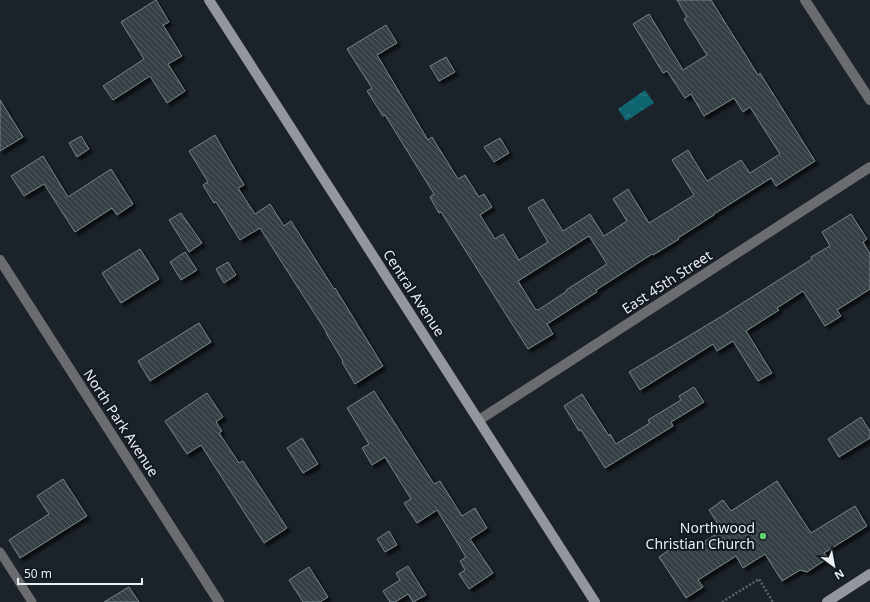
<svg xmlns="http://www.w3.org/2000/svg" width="870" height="602" font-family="'Noto Sans',sans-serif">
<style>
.water{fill:url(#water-ripples)}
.building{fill:url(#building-back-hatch);stroke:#78848a;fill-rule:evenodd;filter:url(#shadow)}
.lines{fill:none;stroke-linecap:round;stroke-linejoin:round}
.path{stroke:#5e656b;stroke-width:2.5;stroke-dasharray:2 2;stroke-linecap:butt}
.service{stroke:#6a6c70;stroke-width:9}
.minor{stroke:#6a6c70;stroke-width:10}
.secondary{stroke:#94969e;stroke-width:10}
.poi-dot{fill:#5ed56c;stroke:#12191f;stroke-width:1.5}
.labels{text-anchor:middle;stroke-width:4;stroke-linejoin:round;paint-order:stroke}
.street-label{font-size:14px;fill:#eaeff3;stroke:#12191f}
.poi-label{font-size:14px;fill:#eaeff3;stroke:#12191f;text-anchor:end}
</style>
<defs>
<pattern id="water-ripples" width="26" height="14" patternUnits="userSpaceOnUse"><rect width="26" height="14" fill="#0e646f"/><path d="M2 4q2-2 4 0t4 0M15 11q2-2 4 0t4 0" fill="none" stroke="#317a84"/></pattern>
<pattern id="building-back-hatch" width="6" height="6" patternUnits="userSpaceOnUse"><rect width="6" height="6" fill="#343f44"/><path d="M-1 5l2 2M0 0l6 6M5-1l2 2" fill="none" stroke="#525b5f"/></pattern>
<filter id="shadow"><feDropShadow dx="3.5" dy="3.5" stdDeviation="1" flood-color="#0009"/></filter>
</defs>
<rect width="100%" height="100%" fill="#1b2229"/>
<!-- water -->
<path class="water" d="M645 90 654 103 626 121 618 109Z"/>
<!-- building -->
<g class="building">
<path d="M156 0 169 22 163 25 182 56 168 64 185 91 167 103 150 76 113 100 103 86 144 59 121 22Z"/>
<path d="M677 0H711L758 75 760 73 815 161 776 186 771 178 714 214V215L678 238 679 239 653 255 652 254 596 290 597 292 547 324 553 334 528 349 441 212 439 213 430 197 434 194 385 115 383 116 367 91 372 88 347 49 386 25 397 43 377 55 428 140 432 137 458 179 465 175 479 197 484 194 492 207 480 215 495 239 503 234 519 260 548 242 528 208 543 199 563 231 590 214 604 236 627 221 613 199 628 189 649 223 694 195 672 160 688 150 707 181 741 160 750 173 780 154 750 107 743 112 734 98 704 116 691 94 685 98 667 71 663 73 633 24 649 14 683 70 707 55 684 19 687 17ZM589 236 607 264 566 290 567 291 538 310 537 309 536 310 518 281Z"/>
<path d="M446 57 455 72 439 81 430 66Z"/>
<path d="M0 100 23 137 0 151Z"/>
<path d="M215 135 244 185 238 188 255 214 270 204 284 226 291 221 334 289 335 288 383 366 355 384 342 362 343 361 326 333H327L260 228 240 240 216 202 214 203 203 185 208 182 189 151Z"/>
<path d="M81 136 89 149 77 157 69 143Z"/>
<path d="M500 138 509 153 494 162 484 147Z"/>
<path d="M43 156 68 197 111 169 133 204 117 215 112 208 75 232 44 184 24 196 11 176Z"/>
<path d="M181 213 202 243 189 252 169 220Z"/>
<path d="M851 214 867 239 863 242 870 254V289L837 310 841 316 825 326 803 291 777 308 779 310 746 331 772 373 758 381 733 341 717 351 713 344 640 390 629 372 722 316 812 259 811 257 830 246 822 232Z"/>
<path d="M140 249 159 279 121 303 102 273Z"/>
<path d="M185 252 197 270 181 280 170 262Z"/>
<path d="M228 262 236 275 224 283 216 269Z"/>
<path d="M199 323 211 342 150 381 138 361Z"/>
<path d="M694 387 704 402 671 422 673 426 605 468 581 430 579 431 564 406 582 394 609 436 610 434 616 444 650 423 648 420 681 400 679 396Z"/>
<path d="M374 391 434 484 440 481 462 516 475 508 487 528 470 539 493 573 469 589 459 574 465 570 460 561 466 557 437 510 417 523 404 503 411 499 385 457 372 465 362 448 369 444 347 408Z"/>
<path d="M207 393 223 417 216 422 222 431 219 433 239 463 243 461 287 528 264 543 201 445 187 454 165 421Z"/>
<path d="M861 417 870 431V438L839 457 828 439Z"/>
<path d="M302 438 318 464 303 473 287 448Z"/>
<path d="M63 479 87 516 20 558 9 540 49 514 37 496Z"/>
<path d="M777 481 811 533 855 506 867 526 824 553 828 558 807 572 800 570 782 581 765 554 743 568 736 556 698 580 703 587 686 598 659 557 672 548 679 549 688 543 692 550 722 530 709 510 723 500 731 511Z"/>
<path d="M389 531 397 545 385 552 377 539Z"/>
<path d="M408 566 426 595 413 602 408 594 395 602H390L383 591 400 580 396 573Z"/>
<path d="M309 567 328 597 320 602H303L289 580Z"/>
<path d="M129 587 139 602H104Z"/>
</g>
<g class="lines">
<!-- path -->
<path class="path" d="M722 602 759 579 773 602"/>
<!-- service -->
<path class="service" d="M0 552 32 602"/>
<!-- minor -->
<g class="minor">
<path d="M805 0 870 100"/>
<path d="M0 260 219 602"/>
<path d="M479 420 870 167"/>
</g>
<!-- secondary -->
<g class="secondary">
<path d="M209 0 595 602"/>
<path d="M827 602 870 574"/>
</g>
</g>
<!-- markers -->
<circle class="poi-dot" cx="763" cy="536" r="4"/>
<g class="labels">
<!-- street labels -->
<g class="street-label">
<text transform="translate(667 282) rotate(-33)" y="5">East 45th Street</text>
<text transform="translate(414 293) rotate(57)" y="5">Central Avenue</text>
<text transform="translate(121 423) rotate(57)" y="5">North Park Avenue</text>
</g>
<!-- poi labels -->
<g class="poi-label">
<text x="755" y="533">Northwood<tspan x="755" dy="16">Christian Church</tspan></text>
</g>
</g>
<!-- north arrow -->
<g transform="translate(834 566) rotate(148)" stroke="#12191f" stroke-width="3" paint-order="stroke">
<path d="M0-3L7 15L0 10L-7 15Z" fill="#eaeff3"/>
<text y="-6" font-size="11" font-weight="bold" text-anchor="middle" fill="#eaeff3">N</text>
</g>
<!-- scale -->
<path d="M18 578v6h124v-6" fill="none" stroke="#eaeff3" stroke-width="2"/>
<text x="24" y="578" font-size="12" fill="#eaeff3" stroke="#12191f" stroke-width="3" paint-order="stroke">50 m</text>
</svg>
